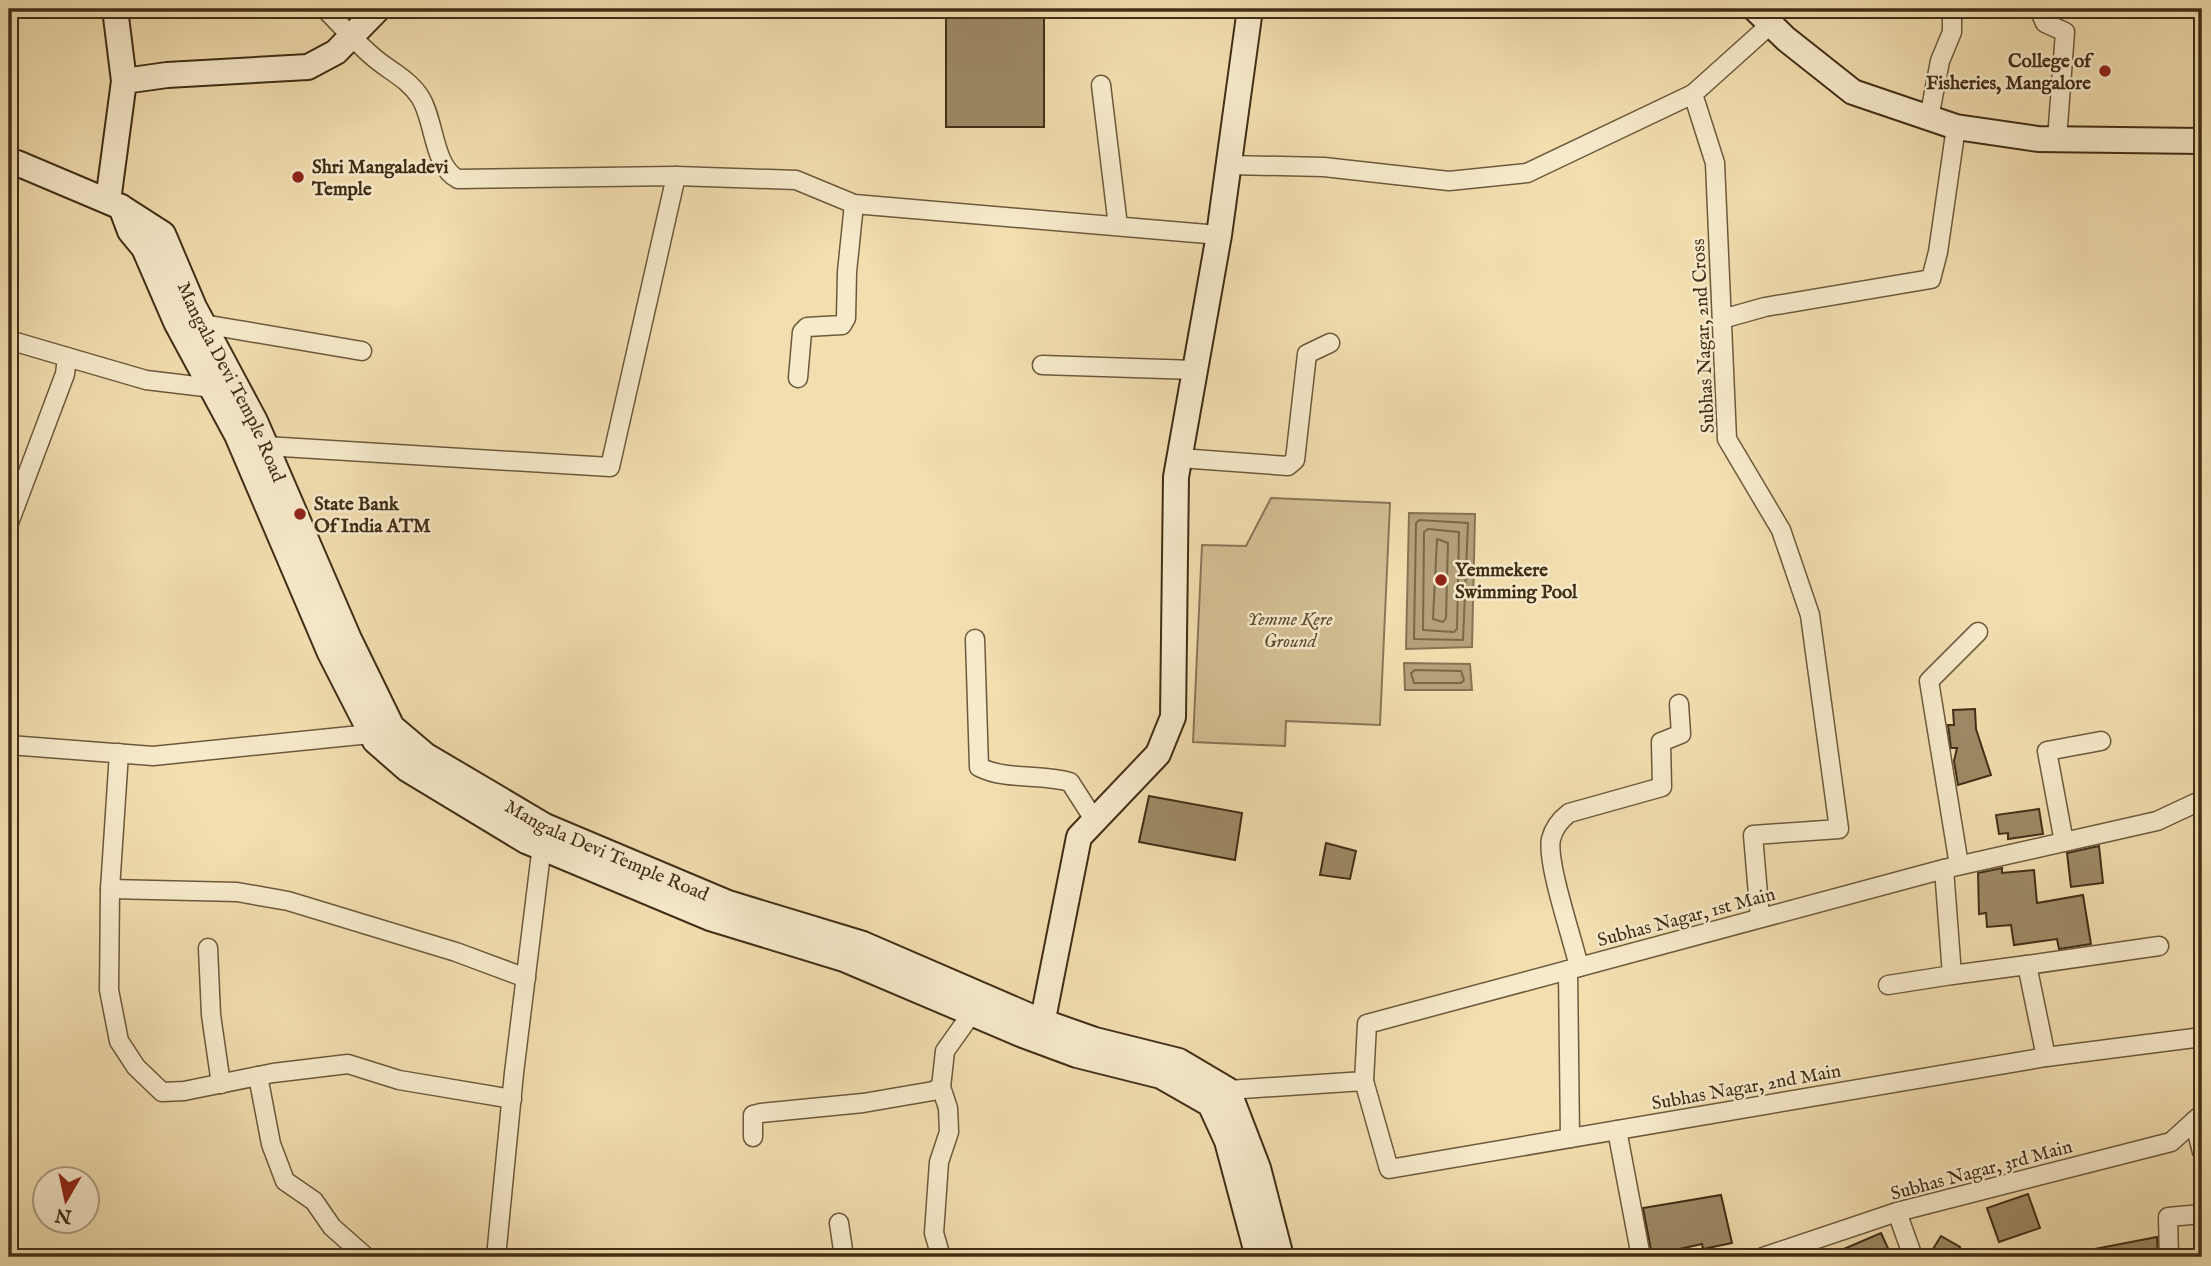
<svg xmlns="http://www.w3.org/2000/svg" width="2211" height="1266" font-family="'IM FELL English',serif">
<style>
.green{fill:#d4c095;stroke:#8a7756;stroke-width:2}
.water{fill:#b5a27b;stroke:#867453;stroke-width:2}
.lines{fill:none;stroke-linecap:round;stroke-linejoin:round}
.shore{stroke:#7a6848;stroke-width:2}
.building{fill:#9d8a66;stroke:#402e16;stroke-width:2}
.street-casing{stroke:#6c5a3c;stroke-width:21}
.secondary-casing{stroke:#402e16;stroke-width:28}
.street{stroke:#f7eacb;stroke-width:18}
.secondary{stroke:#f7eacb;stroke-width:24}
.poi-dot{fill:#8f2418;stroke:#f7eacb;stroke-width:2.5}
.labels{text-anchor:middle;stroke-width:5;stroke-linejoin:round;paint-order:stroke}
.poi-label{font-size:19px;font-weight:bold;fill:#402e16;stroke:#f7eacb;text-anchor:start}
.street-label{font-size:19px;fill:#402e16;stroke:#f7eacb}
.park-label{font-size:19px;font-style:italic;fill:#5e4b2f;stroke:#f7eacb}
</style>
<rect width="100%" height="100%" fill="#f2deaf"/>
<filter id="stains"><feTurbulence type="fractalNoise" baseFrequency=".00286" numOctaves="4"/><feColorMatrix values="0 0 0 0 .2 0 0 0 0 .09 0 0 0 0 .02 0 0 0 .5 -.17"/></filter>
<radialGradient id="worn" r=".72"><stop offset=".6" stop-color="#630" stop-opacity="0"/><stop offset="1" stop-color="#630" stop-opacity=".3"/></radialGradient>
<!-- green -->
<path class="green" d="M1271 498 1390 503 1380 725 1286 721 1285 746 1193 742 1202 545 1246 546Z"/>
<!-- water -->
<g class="water">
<path d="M1409 513 1475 514 1472 647 1406 649Z"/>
<path d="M1404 663 1470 664 1472 690H1405Z"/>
</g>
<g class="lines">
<!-- shore -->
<g class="shore">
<path d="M1419 520 1468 523 1463 640 1414 639 1416 523Z"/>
<path d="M1428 529 1459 532 1457 629 1454 632 1423 630 1424 532Z"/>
<path d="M1437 539 1448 543 1446 618 1443 622 1433 619Z"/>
<path d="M1415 670 1461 671 1464 680 1461 683H1414L1411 673Z"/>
</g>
</g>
<!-- building -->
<g class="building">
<rect x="946" y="15" width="98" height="112"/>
<path d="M1975 709 1976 729 1991 775 1958 785 1954 761 1957 748H1951L1948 725H1954L1953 710Z"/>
<path d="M1149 796 1242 813 1235 860 1139 842Z"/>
<path d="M2039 809 2043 834 2008 839V833L1999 834 1996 815Z"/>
<path d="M1326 843 1356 851 1350 879 1320 875Z"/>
<path d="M2099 846 2103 883 2071 887 2067 853Z"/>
<path d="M2002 868V873L2034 870 2037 903 2083 895 2091 944 2059 949 2057 939 2014 945 2011 925 1987 927 1986 913 1979 914 1978 873Z"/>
<path d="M2028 1194 2040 1228 1999 1242 1987 1208Z"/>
<path d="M1721 1195 1732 1243 1703 1249 1702 1244 1652 1255 1643 1208Z"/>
<path d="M1881 1233 1892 1257H1825Z"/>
<path d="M1941 1236 1960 1247 1955 1257H1928Z"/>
<path d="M2157 1237 2158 1257H2090L2089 1250Z"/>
</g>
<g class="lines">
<!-- street casing -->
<g class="street-casing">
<g id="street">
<path d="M325 9C340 24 355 41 371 55 387 70 408 78 420 97 435 120 433 167 458 179L676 176 796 180 854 204 1219 235"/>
<path d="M2039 9 2045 23 2065 32 2057 139"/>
<path d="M1101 85 1118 226"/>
<path d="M1929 118 1940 61 1952 32V9"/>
<path d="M1229 165 1324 167 1449 181 1527 173 1693 94"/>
<path d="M1722 319 1765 307 1931 279 1938 252 1956 127"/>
<path d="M203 324 362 351"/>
<path d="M9 340 67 357 65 374 9 523"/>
<path d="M67 357 146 380 221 389"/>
<path d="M1042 365 1195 370"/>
<path d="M798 378 802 332 807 327 842 325 846 318 847 272 854 204"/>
<path d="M266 446 610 467 676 176"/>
<path d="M1180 458 1288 466 1295 460 1307 354 1330 343"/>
<path d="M975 639 979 767C1007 781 1040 773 1070 782L1095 821"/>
<path d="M9 745 153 756 370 734 381 730"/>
<path d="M119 753 110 889 109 990 119 1041 136 1067 162 1092 184 1091 273 1073 348 1064 399 1080 512 1099"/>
<path d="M2064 842 2047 751 2101 741"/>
<path d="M1959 865 1929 681 1978 632"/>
<path d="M1944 869 1952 975 2027 965 2046 1057"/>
<path d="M110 889 237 892 288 901 456 952 526 978"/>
<path d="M1760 918 1753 835 1839 829 1810 615 1781 530 1727 439 1715 163 1693 94 1771 24"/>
<path d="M208 948 211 1015 221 1084"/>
<path d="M2027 965 2159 946"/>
<path d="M1579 967C1573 940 1546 862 1551 839 1554 827 1560 820 1569 813L1662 787 1661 742 1681 734 1679 704"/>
<path d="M1568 970 1570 1138"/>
<path d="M1888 985 1952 975"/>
<path d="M258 1076 271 1144 285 1181 314 1201 332 1227 366 1257"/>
<path d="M1364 1081 1389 1169 2046 1057 2202 1037"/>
<path d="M1221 1095 1228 1090 1364 1081 1367 1024 1944 869 2157 821 2202 800"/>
<path d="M2194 1121 2202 1152"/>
<path d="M1617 1130 1641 1257"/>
<path d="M753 1137V1115L761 1113 863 1103 933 1091 941 1087"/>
<path d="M1897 1212 1913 1257"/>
<path d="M839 1223 844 1257"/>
<path d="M496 1257 514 1073 543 837"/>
<path d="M941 1257 934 1233 939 1162 949 1132 948 1108 941 1087 945 1051 972 1013"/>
<path d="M1763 1257 1897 1212 2171 1142 2202 1114"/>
<path d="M2169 1257 2168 1217 2202 1214"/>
</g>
</g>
<!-- secondary casing -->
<g class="secondary-casing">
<g id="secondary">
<path d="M115 9 124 81"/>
<path d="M1755 9 1786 39 1853 92 1956 127 2038 139 2202 141"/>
<path id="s1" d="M9 163H17L121 207 163 234 194 307 255 421 349 639 392 727 425 755 545 826 728 903 863 944 1041 1021 1095 1040 1179 1061 1228 1090 1258 1168 1281 1257"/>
<path d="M108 201 124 81 167 75 308 67 336 52 378 9"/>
<path d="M121 207 130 231 144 248 176 322 237 435 330 653 375 741 407 769 526 841 710 918 844 959 1023 1035 1077 1055 1161 1076 1210 1104 1227 1141 1258 1257"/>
<path d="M1040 1034 1079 837 1158 754 1173 717 1176 477 1219 235 1250 9"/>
</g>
</g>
<!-- street -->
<use href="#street" class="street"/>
<!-- secondary -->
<use href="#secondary" class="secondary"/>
</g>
<!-- markers -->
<g class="poi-dot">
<circle cx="2105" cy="71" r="7"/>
<circle cx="298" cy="177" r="7"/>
<circle cx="300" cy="514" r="7"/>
<circle cx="1441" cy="580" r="7"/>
</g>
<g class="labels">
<!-- poi labels -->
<g class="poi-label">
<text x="2091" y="67" text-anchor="end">College of<tspan x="2091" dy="22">Fisheries, Mangalore</tspan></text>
<text x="312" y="173">Shri Mangaladevi<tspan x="312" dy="22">Temple</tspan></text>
<text x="314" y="510">State Bank<tspan x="314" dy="22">Of India ATM</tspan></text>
<text x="1455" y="576">Yemmekere<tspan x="1455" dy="22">Swimming Pool</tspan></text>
</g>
<!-- street labels -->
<g class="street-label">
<text transform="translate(1702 336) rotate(-93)" y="7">Subhas Nagar, 2nd Cross</text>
<text dy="7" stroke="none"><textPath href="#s1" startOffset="334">Mangala Devi Temple Road</textPath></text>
<text dy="7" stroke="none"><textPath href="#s1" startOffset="964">Mangala Devi Temple Road</textPath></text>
<text transform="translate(1686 916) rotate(-15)" y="7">Subhas Nagar, 1st Main</text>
<text transform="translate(1746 1086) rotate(-10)" y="7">Subhas Nagar, 2nd Main</text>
<text transform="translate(1981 1169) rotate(-15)" y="7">Subhas Nagar, 3rd Main</text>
</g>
<!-- park labels -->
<g class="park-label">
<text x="1290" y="625">Yemme Kere<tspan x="1290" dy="22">Ground</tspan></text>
</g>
</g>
<!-- margin -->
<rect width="2211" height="1266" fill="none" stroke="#f2deaf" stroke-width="35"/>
<rect x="10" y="10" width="2190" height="1245" fill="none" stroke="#402e16" stroke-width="3.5"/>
<rect x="18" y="18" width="2176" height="1231" fill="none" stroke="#402e16" stroke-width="2"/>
<!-- north arrow -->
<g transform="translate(66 1200) rotate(189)"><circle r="33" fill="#f7eacb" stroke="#ae9f83" stroke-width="2"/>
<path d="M0-5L12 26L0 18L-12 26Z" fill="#8f2418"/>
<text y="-10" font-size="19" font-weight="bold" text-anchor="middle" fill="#402e16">N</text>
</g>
<rect width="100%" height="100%" filter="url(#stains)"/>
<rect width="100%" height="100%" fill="url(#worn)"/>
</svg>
